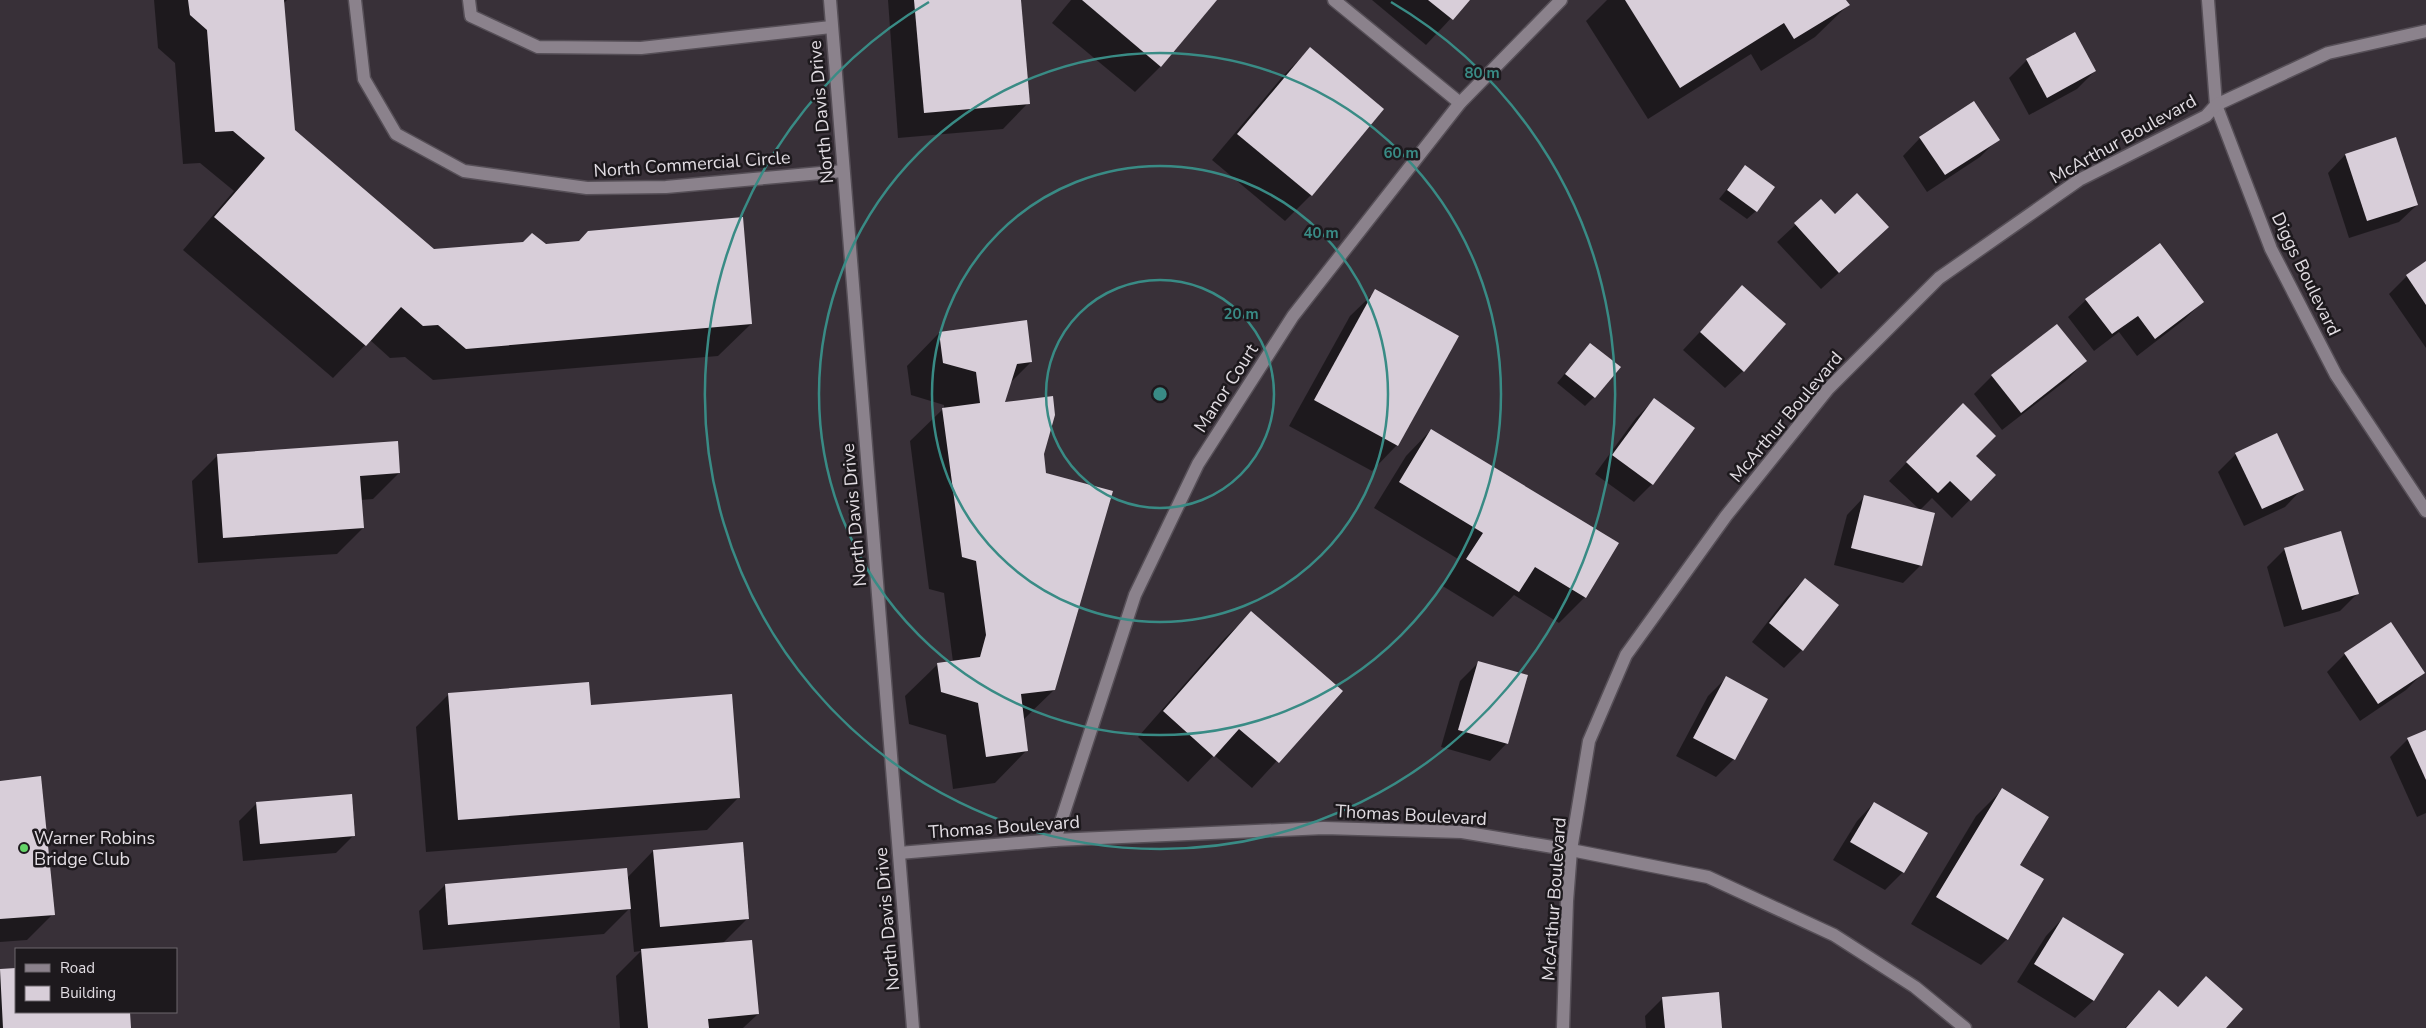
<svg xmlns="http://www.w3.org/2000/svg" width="2426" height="1028" font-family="'Nunito Sans',sans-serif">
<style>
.shadow{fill:#0007}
.building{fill:#d8ced9}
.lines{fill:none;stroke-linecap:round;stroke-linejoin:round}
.street-casing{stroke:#564f57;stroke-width:15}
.secondary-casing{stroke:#564f57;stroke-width:15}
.street{stroke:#8b828c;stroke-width:12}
.secondary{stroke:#8b828c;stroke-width:12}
.ring{fill:none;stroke:#398b85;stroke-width:2.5}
.poi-dot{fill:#64d468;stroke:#1d191d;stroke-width:2}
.labels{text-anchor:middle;stroke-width:5;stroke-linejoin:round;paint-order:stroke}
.street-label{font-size:18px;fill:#e2dde3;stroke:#1d191d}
.poi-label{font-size:18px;fill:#e2dde3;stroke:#1d191d;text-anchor:start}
.centre{fill:#398b85;stroke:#1d191d;stroke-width:2.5}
.ring-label{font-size:15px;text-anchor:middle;font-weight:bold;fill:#398b85;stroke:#1d191d;stroke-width:5;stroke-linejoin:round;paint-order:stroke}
</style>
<rect width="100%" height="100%" fill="#383038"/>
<!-- shadow -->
<g class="shadow">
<path d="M154 0H287L283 4 293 131 434 251 545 245 751 324 718 356 433 380 405 357 390 358 370 340 333 378 183 250 234 191 200 163 183 164 175 63 158 48Z"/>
<path d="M888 0H1020L1028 103 1003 129 898 138Z"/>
<path d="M1071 0H1216L1161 66 1135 92 1052 23Z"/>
<path d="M1372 0H1468L1426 45Z"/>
<path d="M1607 0H1845L1848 5 1815 37 1761 71 1751 54 1648 119 1586 21Z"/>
<path d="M2074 34 2095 71 2077 89 2029 115 2009 78 2027 60Z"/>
<path d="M1310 49 1383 109 1311 195 1285 221 1212 160 1284 75Z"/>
<path d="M1920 138 1998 139 1980 157 1927 192 1903 156Z"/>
<path d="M2345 155 2417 205 2399 222 2349 238 2328 173Z"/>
<path d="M1745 167 1756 211 1747 219 1719 199Z"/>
<path d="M1821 201 1869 245 1821 289 1777 242Z"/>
<path d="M2426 263V348L2389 294 2407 276Z"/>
<path d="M1742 287 1743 371 1725 388 1683 350Z"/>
<path d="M1376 291 1397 445 1372 471 1289 426 1350 316Z"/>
<path d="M2086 300 2203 301 2185 319 2137 356 2119 332 2094 351 2068 317Z"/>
<path d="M939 333 1031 362 1010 383 1004 403 1042 454 1054 690 1023 720 1027 750 995 783 953 789 946 735 909 724 905 696 938 664 953 662 944 593 929 589 910 441 944 408V405L911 395 907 366Z"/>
<path d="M1590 344 1594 397 1585 406 1557 383Z"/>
<path d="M2085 361 2068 379 2002 430 1974 394 1992 376Z"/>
<path d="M1654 400 1693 428 1652 484 1634 502 1595 474 1636 418Z"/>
<path d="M1945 422 1975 456 1994 475 1952 518 1932 498 1920 510 1889 481Z"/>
<path d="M1431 430 1585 597 1559 623 1514 595 1493 617 1441 585 1458 559 1374 508 1406 456Z"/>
<path d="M2236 454 2302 489 2285 507 2244 526 2218 472Z"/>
<path d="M218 455 399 473 373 499 361 500 363 528 337 554 198 563 192 481Z"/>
<path d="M1864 497 1921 565 1903 583 1834 565 1847 515Z"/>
<path d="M2285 549 2358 593 2340 611 2284 627 2267 567Z"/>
<path d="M1805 579 1802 650 1784 668 1752 642 1787 597Z"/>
<path d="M1251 613 1341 691 1252 788 1214 755 1188 782 1138 737 1225 638Z"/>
<path d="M2345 654 2423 673 2406 690 2360 721 2327 672Z"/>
<path d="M1478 663 1507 743 1490 761 1441 747 1460 681Z"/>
<path d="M1726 678 1734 759 1716 777 1676 756 1708 696Z"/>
<path d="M448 695 590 706 739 797 707 830 426 852 416 727Z"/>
<path d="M2426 731V813L2417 817 2390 757 2408 739Z"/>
<path d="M0 782 53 914 27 940 0 942Z"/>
<path d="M2002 790 2018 865 2007 939 1981 965 1911 924 1976 816Z"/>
<path d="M257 803 354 835 336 853 243 861 239 821Z"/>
<path d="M1874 803 1903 872 1885 890 1833 860 1857 821Z"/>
<path d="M653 851 748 918 723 943 758 1014 743 1028H620L616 976 641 951 634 952 630 908 604 934 423 950 419 911 445 885 627 878Z"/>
<path d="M2063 918 2122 954 2093 1001 2075 1018 2017 982 2046 936Z"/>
<path d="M16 969V1012H129L130 1028H0V971Z"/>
<path d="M2206 978 2225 1028H2125L2159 992 2177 1008Z"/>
<path d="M1662 999 1721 1028H1646L1645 1016Z"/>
</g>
<!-- building -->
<g class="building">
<path d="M188 0H284L295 130 434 249 523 242 532 233 546 244 579 241 588 231 743 217 752 324 466 349 438 325 423 326 401 307 366 346 214 217 265 158 233 131 215 132 207 30 190 15Z"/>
<path d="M914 0H1021L1030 104 924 113Z"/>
<path d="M1082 0H1217L1161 67Z"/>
<path d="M1428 0H1470L1453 20Z"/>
<path d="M1625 0H1846L1850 5 1794 39 1784 23 1680 88Z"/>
<path d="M2075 32 2096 71 2047 98 2026 59Z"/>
<path d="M1310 47 1384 109 1312 196 1237 134Z"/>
<path d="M1974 101 2000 140 1945 175 1919 137Z"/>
<path d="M2396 137 2418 205 2367 221 2345 154Z"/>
<path d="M1745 165 1775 187 1757 212 1727 190Z"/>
<path d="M1857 193 1889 227 1839 273 1794 223 1821 199 1835 214Z"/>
<path d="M2160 243 2204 302 2155 339 2138 316 2112 334 2085 299Z"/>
<path d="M2426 261V305L2406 275Z"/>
<path d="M1742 285 1786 324 1744 372 1700 332Z"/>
<path d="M1375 289 1459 336 1398 446 1314 400Z"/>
<path d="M1027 320 1032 362 1017 364 1005 402 1053 396 1055 415 1044 454 1046 473 1113 491 1055 690 1021 694 1028 751 986 757 978 703 941 692 937 663 980 657 986 635 976 561 962 557 942 408 980 403 976 372 943 363 939 332Z"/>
<path d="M2057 324 2087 361 2021 413 1991 375Z"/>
<path d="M1590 343 1621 367 1595 398 1565 374Z"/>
<path d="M1654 398 1695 428 1653 485 1612 455Z"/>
<path d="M1963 403 1996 436 1976 456 1996 475 1971 501 1950 481 1938 493 1906 462Z"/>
<path d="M1431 429 1619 543 1586 598 1535 567 1519 592 1466 559 1483 533 1399 482Z"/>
<path d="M2277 433 2304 490 2262 509 2235 453Z"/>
<path d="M398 441 400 473 360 476 364 528 223 538 217 454Z"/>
<path d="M1864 495 1935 513 1922 566 1851 548Z"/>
<path d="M2341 531 2359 594 2302 610 2284 548Z"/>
<path d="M1805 578 1839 605 1803 651 1769 623Z"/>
<path d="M1251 611 1343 691 1279 763 1239 729 1214 757 1163 711Z"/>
<path d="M2391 622 2425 673 2378 704 2344 653Z"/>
<path d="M1478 661 1528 675 1508 744 1458 730Z"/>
<path d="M1726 676 1768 699 1735 760 1693 738Z"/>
<path d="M589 682 591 705 732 694 740 798 458 820 448 693Z"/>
<path d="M2426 730V780L2407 738Z"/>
<path d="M41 776 55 915 0 919V781Z"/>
<path d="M2002 788 2049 817 2020 865 2044 879 2008 940 1936 897Z"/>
<path d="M352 794 355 836 260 844 256 802Z"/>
<path d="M1874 802 1928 833 1904 873 1850 842Z"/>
<path d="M743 842 749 919 660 927 653 850Z"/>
<path d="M627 868 631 909 448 925 445 884Z"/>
<path d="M2063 917 2124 954 2094 1001 2034 964Z"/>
<path d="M752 940 759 1014 708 1019 709 1028H648L641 949Z"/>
<path d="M16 968V1012H130L131 1028H3L0 969Z"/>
<path d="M2206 976 2243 1009 2226 1028H2126L2159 990 2178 1007Z"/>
<path d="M1719 992 1722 1028H1665L1662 997Z"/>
</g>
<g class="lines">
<!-- street casing -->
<g class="street-casing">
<g id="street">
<path d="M355 0 364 79 396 134 464 171 587 188 666 187 843 171"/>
<path d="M469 0 471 16 538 47 641 48 831 27"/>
<path d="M1334 0 1460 103"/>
<path d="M2208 0 2216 105 2271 249 2336 375 2426 511"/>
<path d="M1055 840 1135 595 1198 464 1293 316 1460 103 1561 0"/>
<path d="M899 853 1055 840 1324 828 1462 832 1571 850 1708 877 1834 935 1915 987 1965 1028"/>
<path d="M1563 1028 1567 901 1571 850 1589 741 1626 655 1726 516 1828 389 1939 278 2079 180 2206 116 2216 105 2328 53 2426 31"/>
</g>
</g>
<!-- secondary casing -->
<g class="secondary-casing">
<path id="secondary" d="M830 0 913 1028"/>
</g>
<!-- street -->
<use href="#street" class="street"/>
<!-- secondary -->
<use href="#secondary" class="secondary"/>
</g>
<!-- distance rings -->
<g class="ring">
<circle cx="1160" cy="394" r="114"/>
<circle cx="1160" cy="394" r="228"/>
<circle cx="1160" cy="394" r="341"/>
<path d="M1391 2A455 455 0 1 1 929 2"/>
</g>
<!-- markers -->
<circle class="poi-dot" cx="24" cy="848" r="5"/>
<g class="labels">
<!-- street labels -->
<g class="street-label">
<text transform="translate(821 112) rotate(-95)" y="6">North Davis Drive</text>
<text transform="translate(2123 139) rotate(-29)" y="6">McArthur Boulevard</text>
<text transform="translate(692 164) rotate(-4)" y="6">North Commercial Circle</text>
<text transform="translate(2306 274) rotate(64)" y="6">Diggs Boulevard</text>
<text transform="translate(1226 388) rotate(-57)" y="6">Manor Court</text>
<text transform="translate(1786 417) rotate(-50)" y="6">McArthur Boulevard</text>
<text transform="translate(854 515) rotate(-95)" y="6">North Davis Drive</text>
<text transform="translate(1411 815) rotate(3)" y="6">Thomas Boulevard</text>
<text transform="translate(1004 827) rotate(-4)" y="6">Thomas Boulevard</text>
<text transform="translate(1554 899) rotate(-86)" y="6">McArthur Boulevard</text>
<text transform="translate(887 919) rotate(-95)" y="6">North Davis Drive</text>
</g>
<!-- poi labels -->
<g class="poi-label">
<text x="34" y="844">Warner Robins<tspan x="34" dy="21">Bridge Club</tspan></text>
</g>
</g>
<circle cx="1160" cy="394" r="8" class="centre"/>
<g class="ring-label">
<text x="1482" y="78">80 m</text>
<text x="1401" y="158">60 m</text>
<text x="1321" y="238">40 m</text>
<text x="1241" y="319">20 m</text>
</g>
<!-- legend -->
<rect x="15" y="948" width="162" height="65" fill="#1d191d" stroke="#6c676c"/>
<rect x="25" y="964" width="25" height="8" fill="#8b828c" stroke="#6c676c"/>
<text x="60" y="973" font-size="15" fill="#e2dde3">Road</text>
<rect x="25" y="986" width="25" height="15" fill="#d8ced9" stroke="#6c676c"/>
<text x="60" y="998" font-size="15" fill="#e2dde3">Building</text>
</svg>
